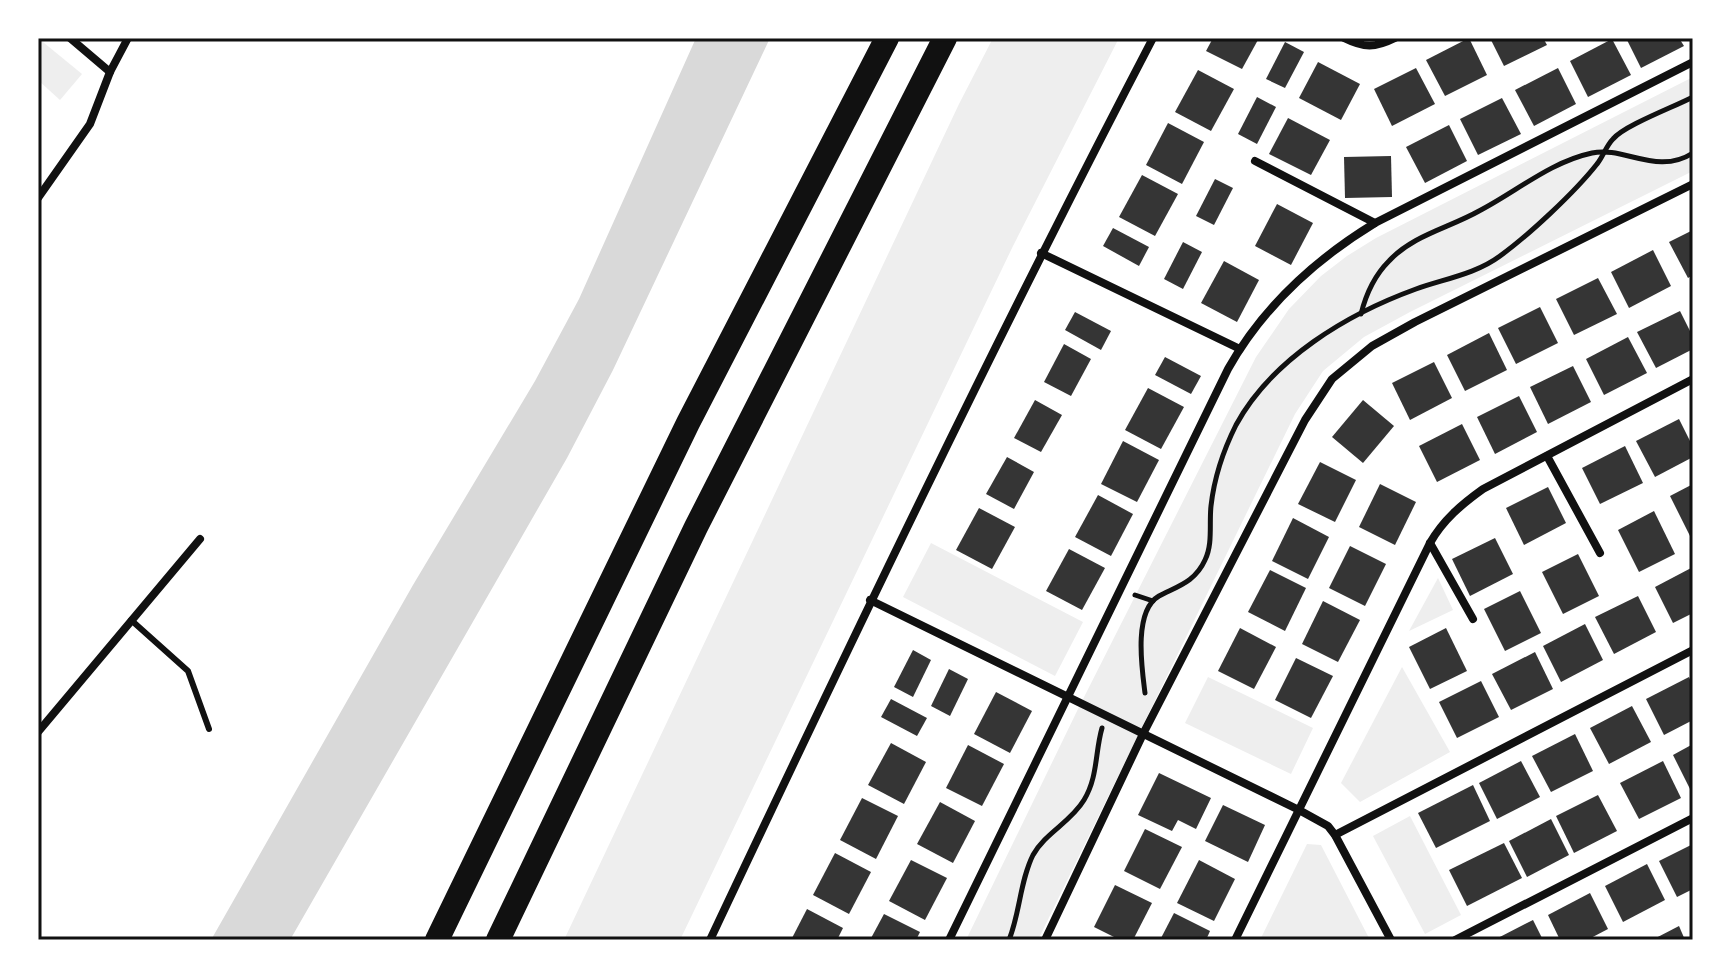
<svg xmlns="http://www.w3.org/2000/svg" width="1731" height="978" font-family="Rubik,sans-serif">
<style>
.green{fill:#eee}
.water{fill:#d9d9d9}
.building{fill:#353535}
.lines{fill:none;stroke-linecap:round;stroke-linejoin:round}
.path{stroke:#111;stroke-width:5}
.service{stroke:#111;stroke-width:6}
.minor{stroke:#111;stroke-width:8}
.motorway{stroke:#111;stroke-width:24}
.neatline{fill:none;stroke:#111;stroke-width:3}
</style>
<rect width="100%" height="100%" fill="#fff"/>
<!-- green -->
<g class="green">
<path d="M38 38 82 74 60 100 38 80Z"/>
<path d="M993 38H1119L1013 246 680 940H564L959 104Z"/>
<path d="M1693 77V171L1410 312 1364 337 1323 371 1295 414 1038 940H966L1078 709 1256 357 1289 309 1321 276 1347 256 1376 238Z"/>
<path d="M931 543 1083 622 1055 676 903 597Z"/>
<path d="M1438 578 1453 610 1409 631Z"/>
<path d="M1402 667 1450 752 1360 802 1341 783Z"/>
<path d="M1208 677 1313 728 1291 774 1185 723Z"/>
<path d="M1410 816 1461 915 1425 934 1373 836Z"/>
<path d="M1307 844 1321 845 1370 940H1260Z"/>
</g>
<!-- water -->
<path class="water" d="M696 38H770L613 370 567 458 290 940H211L413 585 535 381 579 299Z"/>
<!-- building -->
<g class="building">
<path d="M1213 38H1259L1242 69 1206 51Z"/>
<path d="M1469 38 1487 75 1445 96 1426 60Z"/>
<path d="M1490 38H1543L1547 45 1504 66Z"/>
<path d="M1626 38H1679L1684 46 1641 68Z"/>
<path d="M1612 39 1631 75 1588 97 1570 61Z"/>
<path d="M1285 42 1304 52 1285 88 1266 79Z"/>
<path d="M1318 62 1360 84 1341 120 1299 98Z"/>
<path d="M1416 68 1435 104 1392 126 1374 89Z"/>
<path d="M1558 68 1576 104 1534 126 1515 90Z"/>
<path d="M1198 70 1234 89 1211 131 1175 112Z"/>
<path d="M1257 97 1276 107 1257 144 1238 134Z"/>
<path d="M1502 98 1521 134 1478 155 1460 119Z"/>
<path d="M1288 118 1330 140 1311 175 1269 154Z"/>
<path d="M1168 123 1204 142 1182 184 1146 165Z"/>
<path d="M1449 125 1467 161 1425 183 1406 147Z"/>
<path d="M1391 156 1392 197 1345 198 1344 157Z"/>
<path d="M1142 175 1178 194 1155 236 1119 217Z"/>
<path d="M1215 179 1233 188 1214 225 1196 216Z"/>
<path d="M1277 204 1313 223 1291 265 1255 246Z"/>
<path d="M1113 228 1149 247 1139 266 1103 246Z"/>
<path d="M1693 230V275L1688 278 1669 242Z"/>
<path d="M1183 242 1202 252 1183 289 1164 279Z"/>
<path d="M1653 250 1671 286 1629 308 1611 272Z"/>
<path d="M1224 261 1259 280 1237 322 1201 303Z"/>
<path d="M1598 278 1617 314 1574 335 1556 299Z"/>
<path d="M1540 307 1558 343 1516 364 1498 328Z"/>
<path d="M1680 311 1693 337V349L1656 368 1637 332Z"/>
<path d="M1075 312 1111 331 1101 350 1065 330Z"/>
<path d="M1489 333 1507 370 1465 391 1447 355Z"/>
<path d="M1628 337 1647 373 1604 395 1586 359Z"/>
<path d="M1064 344 1091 359 1071 396 1044 382Z"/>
<path d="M1165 357 1201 376 1191 394 1155 375Z"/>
<path d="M1434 362 1452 398 1410 420 1392 383Z"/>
<path d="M1573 366 1591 402 1548 424 1530 387Z"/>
<path d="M1148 388 1184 407 1161 449 1125 430Z"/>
<path d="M1519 396 1537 432 1495 454 1477 417Z"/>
<path d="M1035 400 1062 415 1041 452 1014 438Z"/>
<path d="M1363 400 1394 426 1363 463 1332 437Z"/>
<path d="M1679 419 1693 447V457L1655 477 1636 441Z"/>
<path d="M1462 424 1480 460 1437 482 1419 446Z"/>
<path d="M1123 441 1159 460 1137 502 1101 484Z"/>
<path d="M1625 446 1643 483 1600 504 1582 468Z"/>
<path d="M1007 457 1034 472 1014 509 986 494Z"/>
<path d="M1320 462 1356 480 1335 522 1298 504Z"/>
<path d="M1380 484 1416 502 1395 545 1359 527Z"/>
<path d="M1693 484V542L1670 496Z"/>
<path d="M1548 487 1566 523 1524 545 1506 508Z"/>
<path d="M1098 495 1133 514 1111 556 1075 537Z"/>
<path d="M979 508 1015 527 992 569 956 550Z"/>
<path d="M1654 511 1675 554 1639 572 1618 530Z"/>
<path d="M1293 518 1329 537 1308 579 1272 561Z"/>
<path d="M1495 538 1513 574 1470 596 1452 559Z"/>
<path d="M1350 546 1386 564 1365 606 1329 588Z"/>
<path d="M1069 549 1105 568 1082 610 1046 591Z"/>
<path d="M1578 554 1599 596 1563 614 1542 572Z"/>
<path d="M1693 567V613L1673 623 1655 587Z"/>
<path d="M1270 570 1306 588 1285 631 1248 612Z"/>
<path d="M1520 591 1541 633 1505 651 1484 609Z"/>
<path d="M1638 596 1656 632 1614 654 1595 617Z"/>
<path d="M1323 601 1360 620 1338 662 1302 644Z"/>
<path d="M1585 624 1603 660 1561 682 1543 646Z"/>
<path d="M1240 628 1276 647 1254 689 1218 671Z"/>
<path d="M1446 628 1467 671 1430 689 1409 647Z"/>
<path d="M913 650 931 660 913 697 894 687Z"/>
<path d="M1535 652 1553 689 1511 710 1492 674Z"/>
<path d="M1296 658 1333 676 1311 718 1275 700Z"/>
<path d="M949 669 968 679 950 716 931 706Z"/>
<path d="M1689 677 1693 686V720L1664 735 1646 699Z"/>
<path d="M1481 681 1499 717 1457 738 1439 702Z"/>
<path d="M996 692 1032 711 1010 753 974 734Z"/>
<path d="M891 699 927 718 917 736 881 717Z"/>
<path d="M1632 706 1651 742 1609 764 1590 728Z"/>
<path d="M1575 734 1593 771 1551 792 1532 756Z"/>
<path d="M891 743 926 762 904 804 868 785Z"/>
<path d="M1693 744V795L1673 755Z"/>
<path d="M968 745 1004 764 982 806 946 788Z"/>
<path d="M1521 761 1540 797 1497 819 1479 783Z"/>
<path d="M1663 761 1681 798 1639 819 1620 783Z"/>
<path d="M1159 773 1211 798 1196 829 1178 820 1172 831 1138 815Z"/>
<path d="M1473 785 1490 821 1436 848 1418 813Z"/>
<path d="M1598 795 1617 831 1574 853 1556 816Z"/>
<path d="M862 798 898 816 876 859 840 840Z"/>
<path d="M940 802 975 821 953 863 917 844Z"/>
<path d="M1223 805 1265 825 1248 862 1205 841Z"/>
<path d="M1551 819 1569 855 1527 877 1509 841Z"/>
<path d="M1145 829 1182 847 1160 889 1124 871Z"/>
<path d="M1504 843 1522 878 1467 906 1449 870Z"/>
<path d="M1693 844V889L1677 897 1659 861Z"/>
<path d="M835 853 871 872 849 914 813 895Z"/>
<path d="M911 860 947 878 925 920 889 901Z"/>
<path d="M1199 860 1235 879 1214 921 1177 903Z"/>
<path d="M1647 864 1665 900 1623 922 1605 886Z"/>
<path d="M1115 885 1152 903 1133 940H1120L1094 927Z"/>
<path d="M1590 893 1608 929 1587 940H1560L1548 915Z"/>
<path d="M807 909 843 928 837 940H791Z"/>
<path d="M1174 913 1210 931 1206 940H1160Z"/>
<path d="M884 914 920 932 916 940H870Z"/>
<path d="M1533 920 1543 940H1494Z"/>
<path d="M1679 926 1685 940H1652Z"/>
</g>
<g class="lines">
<!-- path -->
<g class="path">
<path d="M1361 314C1366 294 1375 275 1389 261 1413 235 1449 228 1479 211 1516 192 1550 162 1592 153 1624 146 1657 176 1693 153"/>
<path d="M1135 595 1153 601"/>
<path d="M1145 693C1142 669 1133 611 1159 596 1178 586 1195 582 1205 560 1213 544 1209 524 1211 506 1214 479 1224 449 1236 425 1272 359 1347 314 1416 289 1444 279 1476 274 1500 256 1529 235 1575 192 1597 164 1603 157 1606 146 1613 139 1625 125 1674 107 1693 97"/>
<path d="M1009 940C1020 913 1020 881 1033 855 1045 833 1071 822 1084 800 1098 777 1095 752 1102 728"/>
</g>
<!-- service -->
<path class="service" d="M131 620 188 671 209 729"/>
<!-- minor -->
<g class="minor">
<path d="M70 38 110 72"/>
<path d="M1344 38C1364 48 1375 48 1395 38"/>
<path d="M1255 161 1375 223"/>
<path d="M38 198 90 124 110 72 128 38"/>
<path d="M1041 253 1240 349"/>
<path d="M1547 456 1600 553"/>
<path d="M1430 543 1473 619"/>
<path d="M870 600 1299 810 1328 826 1335 835 1391 940"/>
<path d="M38 732 200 539"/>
<path d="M1335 835 1693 650"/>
<path d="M710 940C853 637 998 335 1153 38"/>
<path d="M949 940 1228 369C1263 307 1316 259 1375 223L1693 62"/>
<path d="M1045 940 1143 734 1305 420 1332 379 1372 346 1415 322 1693 184"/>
<path d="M1235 940 1430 543C1443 520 1462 504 1483 489L1693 379"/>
<path d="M1455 940 1693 818"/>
</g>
<!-- motorway -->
<g class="motorway">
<path d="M437 940 688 423 887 38"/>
<path d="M498 940 696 527 945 38"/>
</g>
</g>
<!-- border -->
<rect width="1731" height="978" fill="none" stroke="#ffffff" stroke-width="80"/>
<rect x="40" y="40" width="1651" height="898" class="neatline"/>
</svg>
